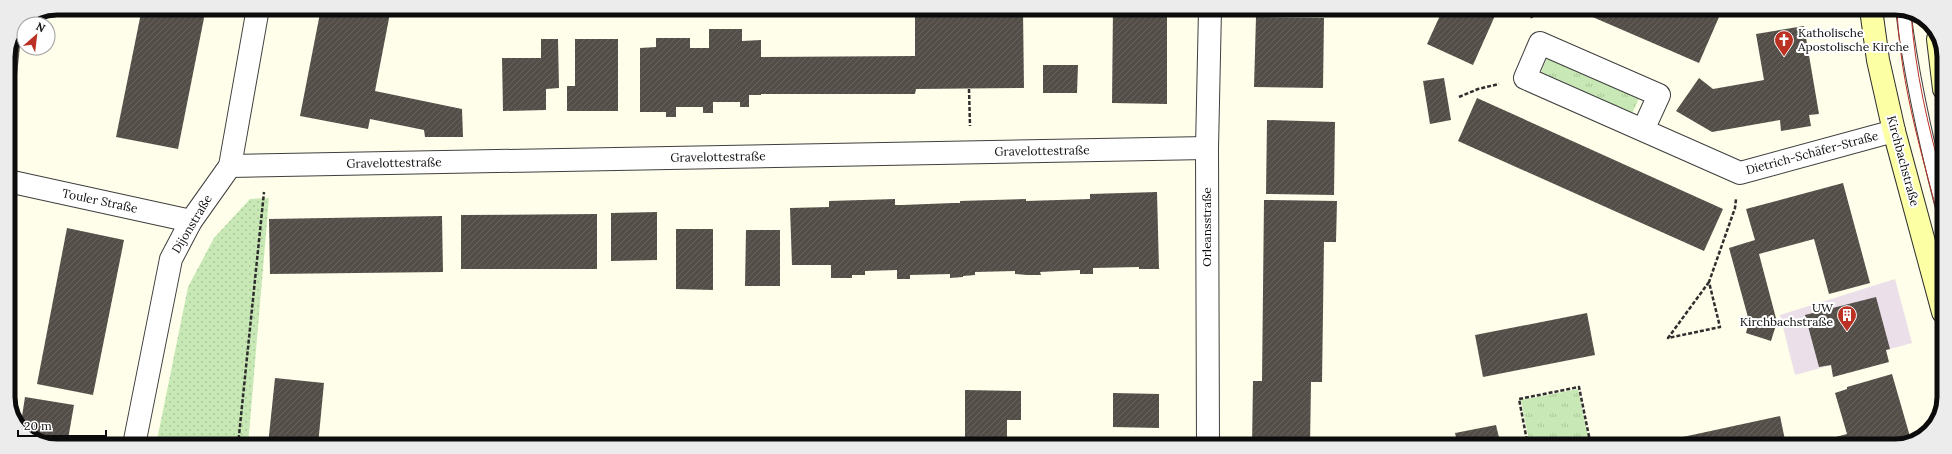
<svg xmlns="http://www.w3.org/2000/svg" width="1952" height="454" font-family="Lora,serif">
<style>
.industrial{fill:#ebdfea}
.grass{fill:url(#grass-tufts)}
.park{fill:url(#park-dots)}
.building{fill:url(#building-hatch)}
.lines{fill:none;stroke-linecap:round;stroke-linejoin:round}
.service-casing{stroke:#3f3f3f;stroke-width:16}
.minor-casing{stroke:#3f3f3f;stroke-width:24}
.secondary-casing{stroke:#2e2e2e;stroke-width:24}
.path{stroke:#2e2e2e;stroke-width:2.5;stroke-dasharray:4 2;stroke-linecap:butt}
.service{stroke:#fff;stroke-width:14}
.minor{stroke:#fff;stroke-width:22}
.secondary{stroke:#fdffa5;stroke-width:22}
.tram{stroke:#bb3224;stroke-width:1}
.labels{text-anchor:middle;stroke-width:4;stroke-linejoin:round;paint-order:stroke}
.poi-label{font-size:12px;fill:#0c0c0c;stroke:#fff;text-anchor:start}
.street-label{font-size:12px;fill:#0c0c0c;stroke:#fff}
.rim{fill:none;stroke:#0c0c0c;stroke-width:5}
</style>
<defs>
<pattern id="grass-tufts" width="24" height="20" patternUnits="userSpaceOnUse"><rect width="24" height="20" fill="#c8e9b5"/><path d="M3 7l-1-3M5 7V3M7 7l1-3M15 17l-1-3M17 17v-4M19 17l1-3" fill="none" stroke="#abc79a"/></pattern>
<pattern id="park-dots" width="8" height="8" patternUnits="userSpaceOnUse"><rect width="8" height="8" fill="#c8e9b5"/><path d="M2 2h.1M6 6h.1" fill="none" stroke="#abc79a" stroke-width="1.8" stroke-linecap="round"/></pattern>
<pattern id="building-hatch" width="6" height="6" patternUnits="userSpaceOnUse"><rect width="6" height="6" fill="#544e48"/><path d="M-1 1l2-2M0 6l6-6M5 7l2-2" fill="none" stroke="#68635e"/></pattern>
</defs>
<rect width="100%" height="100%" fill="#fffeea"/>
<!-- industrial -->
<path class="industrial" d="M1895 279 1912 343 1795 375 1780 315Z"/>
<!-- grass -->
<g class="grass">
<path d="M1549 53 1641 94 1631 116 1540 75Z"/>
<path d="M1578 389 1590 446H1530L1521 400Z"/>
</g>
<!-- park -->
<path class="park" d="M269 198 248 445H156L188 287 214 238 250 199Z"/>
<!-- building -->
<g class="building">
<path d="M142 8H206L178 149 116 137Z"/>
<path d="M321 8H391L375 91 462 109 463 137H425L424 130 370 119 368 129 300 116Z"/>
<path d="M1113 9H1167V104L1112 103Z"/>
<path d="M1443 9H1498L1473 65 1427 44Z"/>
<path d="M1574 9H1699L1719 17 1699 63Z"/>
<path d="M1023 11 1024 88 916 89 915 94H761V95H749V107H740V102H713V113H703V107H676V117H666V112H640V48L656 47V38H690V48H709V29H742V41L761 40V57L915 56V12Z"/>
<path d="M1256 17 1324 18 1323 88 1254 87Z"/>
<path d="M1804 26 1819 114 1809 115 1811 126 1781 131 1780 120 1712 132 1676 111 1699 78 1713 89 1764 80 1756 34Z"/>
<path d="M17 36H21L16 85 8 84V57Z"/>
<path d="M541 39H558L559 88 546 89V110L503 111 502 58H541Z"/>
<path d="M575 39H618V111H567V86H575Z"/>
<path d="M1043 65H1078L1077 93H1043Z"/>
<path d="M1444 78 1451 120 1430 124 1423 81Z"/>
<path d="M1477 98 1723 209 1704 251 1458 141Z"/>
<path d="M1267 120 1335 122 1334 195 1266 194Z"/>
<path d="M1843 183 1870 283 1829 294 1814 239 1759 254 1777 322 1771 341 1746 333 1749 321 1729 248 1755 240 1746 209Z"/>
<path d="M1157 192 1159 269H1139V267L1093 268V274H1080V270L1040 272 1041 275H1027L1015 274V271L975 272V275L963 276V277L950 278V274L910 275V279H897V270L865 271V275H852V278H831V265H792L790 208 829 207V201L895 199V205H902L953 203H960V201L1026 199V201L1090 199V194Z"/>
<path d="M1264 200 1337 201 1336 242H1324L1322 382H1311L1310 446H1252L1253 381H1262Z"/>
<path d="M657 212V260L611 261V213Z"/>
<path d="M597 214V269H461V215Z"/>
<path d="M442 216 443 272 270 274 269 219Z"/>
<path d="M67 228 124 240 93 395 37 384Z"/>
<path d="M676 229H713V290L676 289Z"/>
<path d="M746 230H780V286H745Z"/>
<path d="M1876 297 1890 349 1886 350 1889 362 1833 377 1831 365 1819 367 1805 315Z"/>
<path d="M1587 313 1595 355 1483 377 1475 335Z"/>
<path d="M1892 374 1911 440 1892 446H1835L1832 438 1847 434 1835 393 1847 389V387Z"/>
<path d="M275 378 324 383 318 445H268Z"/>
<path d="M965 390 1021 391V420H1007V446L965 445Z"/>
<path d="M1113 393 1159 394V428L1113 427Z"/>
<path d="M25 397 74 405 67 445H48L20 429Z"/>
<path d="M1780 416 1785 440 1799 438 1801 446H1641Z"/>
<path d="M1496 425 1501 446H1458L1455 433Z"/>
</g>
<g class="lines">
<!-- service casing -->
<g class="service-casing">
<path id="service" d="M1903 9C1911 77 1926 142 1943 208"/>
</g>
<!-- minor casing -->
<g class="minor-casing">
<g id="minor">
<path d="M1643 130 1659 95 1540 43 1525 78 1740 173 1894 131"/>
<path d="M230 166 1207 148"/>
<path d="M8 181 191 221"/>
<path d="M134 445 171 259 191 221 230 166 258 8"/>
<path d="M1208 446 1207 148 1210 9"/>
</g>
</g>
<!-- secondary casing -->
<g class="secondary-casing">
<g id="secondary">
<path d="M1871 9 1878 60 1894 131 1943 312"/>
<path d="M1938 39 1944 89"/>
</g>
</g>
<!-- path -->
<g class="path">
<path d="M1529 9 1532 18"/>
<path d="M969 89 970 126"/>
<path d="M1459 97 1478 89 1499 84"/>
<path d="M1709 282 1668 338 1720 327 1709 282 1735 208 1736 199"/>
<path d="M238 445 264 192"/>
<path d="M1402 446 1403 442"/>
<path d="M1528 446 1519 399 1579 387 1591 446"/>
</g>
<!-- service -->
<use href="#service" class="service"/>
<!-- minor -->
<use href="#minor" class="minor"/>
<!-- secondary -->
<use href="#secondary" class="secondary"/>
<!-- tram -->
<g class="tram">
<path d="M1897 9C1900 86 1924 161 1943 235"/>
<path d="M1911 13C1915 71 1928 127 1944 183"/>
</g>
</g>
<!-- icons -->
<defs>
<g id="church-pin" transform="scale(1)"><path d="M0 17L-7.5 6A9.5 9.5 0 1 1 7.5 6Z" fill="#bb3224" stroke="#fff"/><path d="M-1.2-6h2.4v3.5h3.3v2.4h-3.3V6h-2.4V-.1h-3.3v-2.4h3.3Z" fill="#fff"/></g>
<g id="building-pin" transform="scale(1)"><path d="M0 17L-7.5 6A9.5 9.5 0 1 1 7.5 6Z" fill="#bb3224" stroke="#fff"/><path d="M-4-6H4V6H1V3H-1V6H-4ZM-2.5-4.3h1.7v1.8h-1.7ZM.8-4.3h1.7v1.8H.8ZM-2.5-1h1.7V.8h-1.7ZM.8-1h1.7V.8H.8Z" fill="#fff"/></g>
</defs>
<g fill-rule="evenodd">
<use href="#church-pin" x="1784" y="40"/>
<use href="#building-pin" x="1847" y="315"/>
</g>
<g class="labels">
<!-- poi labels -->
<g class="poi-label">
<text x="1798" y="37">Katholische<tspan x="1798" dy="14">Apostolische Kirche</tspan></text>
<text x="1833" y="312" text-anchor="end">UW<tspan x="1833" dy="14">Kirchbachstraße</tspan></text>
</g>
<!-- street labels -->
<g class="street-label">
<text transform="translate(1042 151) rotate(-1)" y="4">Gravelottestraße</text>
<text transform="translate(1812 153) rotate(-15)" y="4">Dietrich-Schäfer-Straße</text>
<text transform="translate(718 157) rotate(-1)" y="4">Gravelottestraße</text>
<text transform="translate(1903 161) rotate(75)" y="4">Kirchbachstraße</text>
<text transform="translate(394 163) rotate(-1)" y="4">Gravelottestraße</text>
<text transform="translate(100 201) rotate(12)" y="4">Touler Straße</text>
<text transform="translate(192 224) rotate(-59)" y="4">Dijonstraße</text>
<text transform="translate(1207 227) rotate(-90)" y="4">Orleansstraße</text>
</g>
</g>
<!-- crop -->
<path d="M0 0H1952V454H0ZM57 15H1895A42 42 0 0 1 1937 57V397A42 42 0 0 1 1895 439H57A42 42 0 0 1 15 397V57A42 42 0 0 1 57 15Z" fill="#ececec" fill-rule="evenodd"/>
<path class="rim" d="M57 15H1895A42 42 0 0 1 1937 57V397A42 42 0 0 1 1895 439H57A42 42 0 0 1 15 397V57A42 42 0 0 1 57 15Z"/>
<!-- north arrow -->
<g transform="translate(36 36) rotate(28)"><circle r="19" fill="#ffffff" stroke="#9e9e9e"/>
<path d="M0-3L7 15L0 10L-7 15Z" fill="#bb3224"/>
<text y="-6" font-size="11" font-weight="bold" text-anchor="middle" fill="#0c0c0c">N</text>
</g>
<!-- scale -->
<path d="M18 430v6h88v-6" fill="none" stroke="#0c0c0c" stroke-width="2"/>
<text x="24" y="430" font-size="12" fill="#0c0c0c" stroke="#ffffff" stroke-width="3" paint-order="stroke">20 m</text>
</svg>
